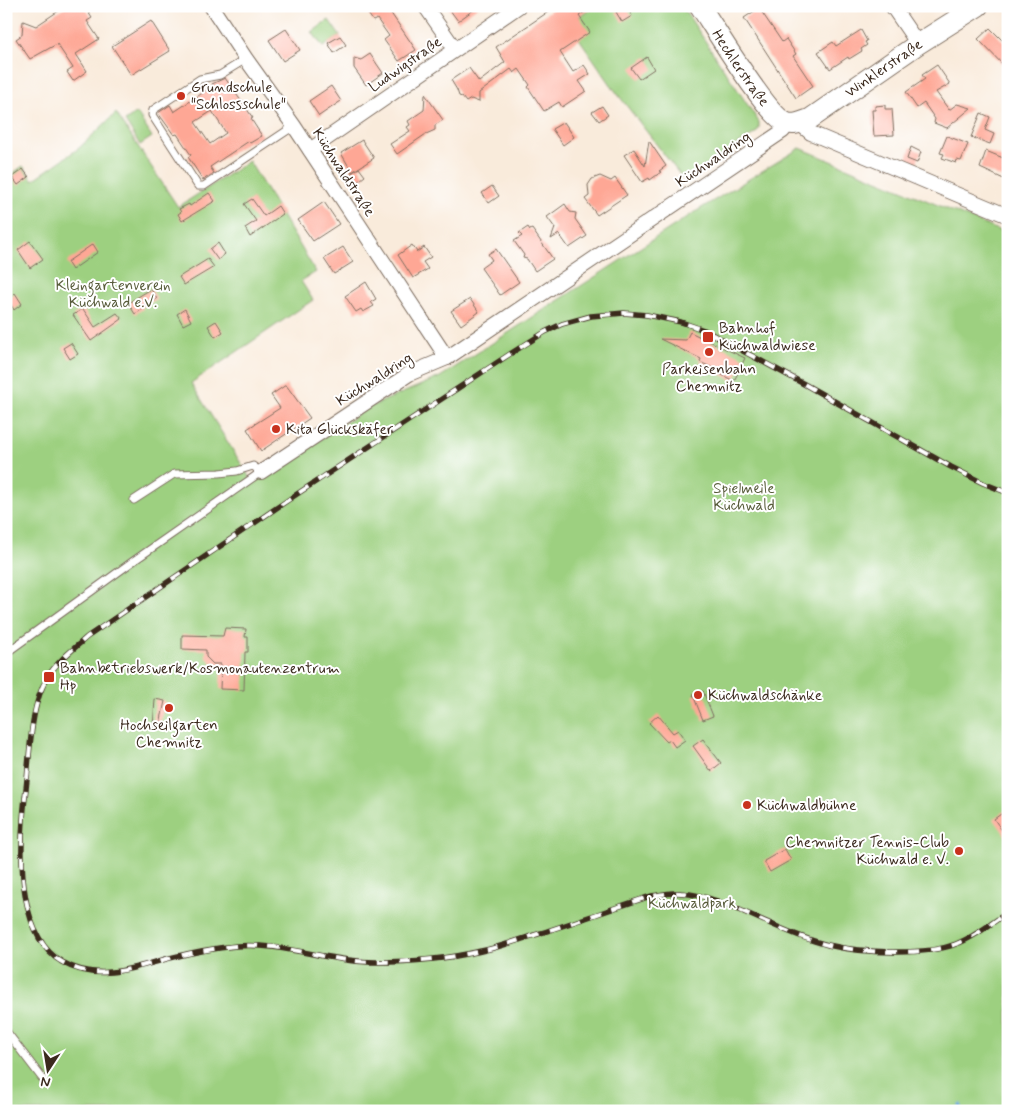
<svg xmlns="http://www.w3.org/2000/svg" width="1014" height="1117" font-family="Mynerve,sans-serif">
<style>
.green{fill:#9dd080;stroke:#6c7d4f}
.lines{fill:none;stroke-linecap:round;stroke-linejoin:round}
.stream{stroke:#68a3d8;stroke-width:4}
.building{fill:#fea795;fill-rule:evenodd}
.service-casing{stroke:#7e6e60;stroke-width:9}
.minor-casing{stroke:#7e6e60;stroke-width:16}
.secondary-casing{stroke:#7e6e60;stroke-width:22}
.service{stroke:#fff;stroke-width:7}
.minor{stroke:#fff;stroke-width:14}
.secondary{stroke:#fff;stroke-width:20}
.rail-casing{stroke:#3b2a1e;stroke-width:5.5}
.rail{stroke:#fff;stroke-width:4;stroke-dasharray:11;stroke-linecap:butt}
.poi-dot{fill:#c8321e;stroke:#fff;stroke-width:2}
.labels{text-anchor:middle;stroke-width:4;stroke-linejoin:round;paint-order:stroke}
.street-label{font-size:15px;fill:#3b2a1e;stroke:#fff}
.poi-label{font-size:15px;fill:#3b2a1e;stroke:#fff;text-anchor:start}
.park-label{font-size:15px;fill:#585c3b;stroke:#fff}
</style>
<rect width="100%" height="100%" fill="#fff"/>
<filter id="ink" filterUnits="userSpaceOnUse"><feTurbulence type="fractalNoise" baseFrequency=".02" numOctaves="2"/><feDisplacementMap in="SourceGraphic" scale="10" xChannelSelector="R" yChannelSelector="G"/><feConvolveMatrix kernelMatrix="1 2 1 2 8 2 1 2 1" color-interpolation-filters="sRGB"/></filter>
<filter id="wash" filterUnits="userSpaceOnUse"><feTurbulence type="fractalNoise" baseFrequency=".0096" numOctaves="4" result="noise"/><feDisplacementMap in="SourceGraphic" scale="20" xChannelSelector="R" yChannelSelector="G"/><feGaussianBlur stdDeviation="1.12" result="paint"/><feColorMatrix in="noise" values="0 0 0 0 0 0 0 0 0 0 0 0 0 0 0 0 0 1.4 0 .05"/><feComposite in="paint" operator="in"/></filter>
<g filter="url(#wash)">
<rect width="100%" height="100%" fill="#f9ebdb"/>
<!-- green -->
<g class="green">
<path d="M595 6H682L759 122V128L757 132 684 180 616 92 569 24Z"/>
<path d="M329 20 340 36 323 47 312 32Z"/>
<path d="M116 113 178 207 249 161 316 272 301 281 313 300 191 383 250 478 262 479 367 408 440 377 703 207 800 148 1008 234V1111H6V178L23 166 33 180 79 148Z"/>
<path d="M137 113 152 137 140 145 125 121Z"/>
</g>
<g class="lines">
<!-- stream -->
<path class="stream" d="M959 1111 960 1105"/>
</g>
<g id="blocks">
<!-- building -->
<g class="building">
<path d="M66 6H84L92 18 87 21 99 39 76 54 87 71 73 81 67 72 73 68 57 44 30 59 16 39 22 35 23 21 36 26Z"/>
<path d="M363 6H386L416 50 399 61 384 40 389 36 377 19 373 21Z"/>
<path d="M447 6H479L458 21Z"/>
<path d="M557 6H593L579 16 590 32 560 52 573 72 584 65 590 74 579 81 586 91 562 107 559 102 544 111 528 87 530 85 519 69 514 73 511 69 479 93V102L471 99 466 102 462 97 459 96 457 90 451 80 469 68 479 82 505 62 496 47Z"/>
<path d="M624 6H626L632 16 622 22 616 12Z"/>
<path d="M759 8 782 42 786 39 796 54 793 56 813 86 796 98 744 18Z"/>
<path d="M151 21 170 51 131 75 112 46Z"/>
<path d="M990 28 1008 46V70L978 39Z"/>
<path d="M286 29 300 50 283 61 269 40Z"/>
<path d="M861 30 867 41 865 42 867 45 861 49 862 51 849 59 848 57 830 69 818 52 833 42 836 46Z"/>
<path d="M340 36 346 45 334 53 328 43Z"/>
<path d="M370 54 383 73 366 85 354 68V58L361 60Z"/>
<path d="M647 57 654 69 639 79 631 68Z"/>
<path d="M937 65 950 84 936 92 949 110 957 104 971 108 947 128 934 123 935 119 924 103 917 108 906 92 925 79 922 75Z"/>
<path d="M225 78 253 118 251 119 262 136 250 143 249 141 210 167 214 173 203 180 188 157 191 155 177 134 174 135 158 113 170 105 174 112 213 86 212 84ZM212 111 226 133 210 144 195 122Z"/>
<path d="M331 86 341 101 319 116 309 101Z"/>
<path d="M425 94 443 120 435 125V130L426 134 397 154 390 144 410 131 407 127 410 125 408 121 424 110Z"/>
<path d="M885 105V109H892L894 135 874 136 872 110H875V106Z"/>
<path d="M602 106 608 115 599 121 592 112Z"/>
<path d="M981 113 990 117 985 130 994 134 990 144 971 137Z"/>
<path d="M564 122 574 137 563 145 552 129Z"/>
<path d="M947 136 968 144 961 161 957 160 956 163 942 158 944 154 940 153Z"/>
<path d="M362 140 374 158 352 172 341 153Z"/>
<path d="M649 141 666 166 659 171 661 172 650 180 649 178 642 182 624 155 634 149 645 166Z"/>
<path d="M911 147 921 152 917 163 907 159Z"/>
<path d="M986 151 1008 160V181L980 168Z"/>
<path d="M359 168 365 176 356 183 350 174Z"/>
<path d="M23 169 29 177 18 185 12 177Z"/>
<path d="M600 176 611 181 615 178 627 195 597 215 585 199 589 196 588 185 592 179Z"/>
<path d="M492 186 499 196 489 203 482 193Z"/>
<path d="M209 193 215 201 182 221 178 214 181 212 179 209 189 204 190 206Z"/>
<path d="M252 199 264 216 278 206 283 214 250 237 245 228 256 221 244 204Z"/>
<path d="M324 202 339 224 313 241 298 220Z"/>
<path d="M565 204 570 212 576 213 575 219 587 236 569 248 559 234 551 239 555 228 547 217Z"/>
<path d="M528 227 530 230 532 229 553 259 535 271 527 259 523 258 524 255 514 241 522 236 519 233Z"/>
<path d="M30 241 43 259 30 268 18 250Z"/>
<path d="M218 243 225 254 218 260 210 249Z"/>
<path d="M93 244 98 252 72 270 67 262Z"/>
<path d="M412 245 417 252 424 247 431 257 423 262 428 269 413 278 398 255Z"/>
<path d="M343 247 353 262 334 274 324 259Z"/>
<path d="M496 249 519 282 500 295 481 268 492 260 488 254Z"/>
<path d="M208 259 214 267 184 285 179 277Z"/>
<path d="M366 282 376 299 371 302 374 306 363 312 361 309 356 312 345 296Z"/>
<path d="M151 289 157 299 142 307 143 309 135 314 128 303Z"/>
<path d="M15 293 22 304 14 310 7 298Z"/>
<path d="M470 299 479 312 461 325 451 311Z"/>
<path d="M83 309 95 327 117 313 122 319 91 341 73 315Z"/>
<path d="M185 309 191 321 183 325 177 314Z"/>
<path d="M216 321 223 332 215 337 208 326Z"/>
<path d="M690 332 745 358 734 381 720 374 721 372 700 362 701 359 660 339 686 340Z"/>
<path d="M71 343 78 354 70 359 63 348Z"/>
<path d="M286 385 310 418 261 451 247 429 280 408 271 395Z"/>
<path d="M225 628 246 629 245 637H248V652H245L244 690 220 689 221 664H213L206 657V650L182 649V635L223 636Z"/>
<path d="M703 691 713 716 703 720 693 695Z"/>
<path d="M155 699 165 701 159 729 153 728Z"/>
<path d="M658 715 673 733 678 730 685 740 675 747 670 740 667 742 649 723Z"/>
<path d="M703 739 721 763 711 771 693 746Z"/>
<path d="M1008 809V839L994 819Z"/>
<path d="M785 849 791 860 770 872 764 861Z"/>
</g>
</g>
</g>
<g filter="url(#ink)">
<use href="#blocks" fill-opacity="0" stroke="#7e6e60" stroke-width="1"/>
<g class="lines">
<!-- service casing -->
<g class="service-casing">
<g id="service">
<path d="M246 59 220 75 200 79 153 110 152 115 198 186H204L294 126"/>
<path d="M6 653 132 562 261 472 253 466 237 471 219 473 174 474 134 500"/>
<path d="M6 1031 42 1078"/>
</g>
</g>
<!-- minor casing -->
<g class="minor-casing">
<g id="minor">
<path d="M211 6 246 59 294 126 447 358"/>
<path d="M425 6 455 49"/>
<path d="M892 6 918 44"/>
<path d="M799 123 811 133 1008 216"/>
<path d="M310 150 519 6"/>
<path d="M261 472 409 374 447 358 783 131 788 124"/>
</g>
</g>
<!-- secondary casing -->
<g class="secondary-casing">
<g id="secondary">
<path id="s1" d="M700 6C714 27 768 117 787 123 795 126 803 121 810 119L918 44 978 6"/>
</g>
</g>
<!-- service -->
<use href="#service" class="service"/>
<!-- minor -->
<use href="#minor" class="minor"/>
<!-- secondary -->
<use href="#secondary" class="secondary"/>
<!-- rail casing -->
<g class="rail-casing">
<path id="rail" d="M1008 493 983 483 951 467 804 384 704 330 681 322 647 315 624 313 591 316 562 324 545 332 510 354 294 496 87 637C74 649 56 662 47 678 32 704 31 738 28 767 27 785 24 802 23 820 20 862 20 938 62 962 100 984 136 966 174 957 194 952 216 948 236 946 283 942 328 962 375 962 410 962 447 959 481 951 501 947 521 939 541 933 578 921 614 908 651 896 661 895 671 892 681 893 712 895 743 912 771 924 789 932 808 940 828 945 861 953 925 956 956 944 975 937 992 923 1008 912"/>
</g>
<!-- rail -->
<use href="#rail" class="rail"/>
</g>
</g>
<!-- markers -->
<g class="poi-dot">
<circle cx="181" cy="96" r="5"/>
<rect x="702" y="331" width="12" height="12" rx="2.5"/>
<circle cx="709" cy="352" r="5"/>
<circle cx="276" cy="429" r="5"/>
<rect x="43" y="671" width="12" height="12" rx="2.5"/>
<circle cx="698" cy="695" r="5"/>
<circle cx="169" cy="708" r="5"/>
<circle cx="747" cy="805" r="5"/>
<circle cx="959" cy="851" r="5"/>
</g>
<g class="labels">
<!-- street labels -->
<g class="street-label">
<text transform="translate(405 64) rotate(-35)" y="5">Ludwigstraße</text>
<text dy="5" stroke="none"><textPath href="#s1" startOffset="74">Hechlerstraße</textPath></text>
<text dy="5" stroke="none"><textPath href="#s1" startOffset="260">Winklerstraße</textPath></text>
<text transform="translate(713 159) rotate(-34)" y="5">Küchwaldring</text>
<text transform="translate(344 172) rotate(57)" y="5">Küchwaldstraße</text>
<text transform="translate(374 379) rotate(-32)" y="5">Küchwaldring</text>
</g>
<!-- poi labels -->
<g class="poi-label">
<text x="191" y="92">Grundschule<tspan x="191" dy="17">"Schlossschule"</tspan></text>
<text x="719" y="333">Bahnhof<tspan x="719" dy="17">Küchwaldwiese</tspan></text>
<text x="709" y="374" text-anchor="middle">Parkeisenbahn<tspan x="709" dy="17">Chemnitz</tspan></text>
<text x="286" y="434">Kita Glückskäfer</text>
<text x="60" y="673">Bahnbetriebswerk/Kosmonautenzentrum<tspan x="60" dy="17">Hp</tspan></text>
<text x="708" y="700">Küchwaldschänke</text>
<text x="169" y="730" text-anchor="middle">Hochseilgarten<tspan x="169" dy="17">Chemnitz</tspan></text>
<text x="757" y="810">Küchwaldbühne</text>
<text x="949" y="847" text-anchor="end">Chemnitzer Tennis-Club<tspan x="949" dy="17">Küchwald e. V.</tspan></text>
</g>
<!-- park labels -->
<g class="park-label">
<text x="113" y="290">Kleingartenverein<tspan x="113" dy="17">Küchwald e.V.</tspan></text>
<text x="744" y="493">Spielmeile<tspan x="744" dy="17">Küchwald</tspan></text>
<text x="692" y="908">Küchwaldpark</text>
</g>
</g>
<!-- margin -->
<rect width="1014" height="1117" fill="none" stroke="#fff" stroke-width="25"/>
<!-- north arrow -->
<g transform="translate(48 1070) rotate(192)" stroke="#ffffff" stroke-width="4" paint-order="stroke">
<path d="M0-4L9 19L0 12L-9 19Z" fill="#3b2a1e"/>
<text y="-8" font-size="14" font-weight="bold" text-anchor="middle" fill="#3b2a1e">N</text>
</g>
</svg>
